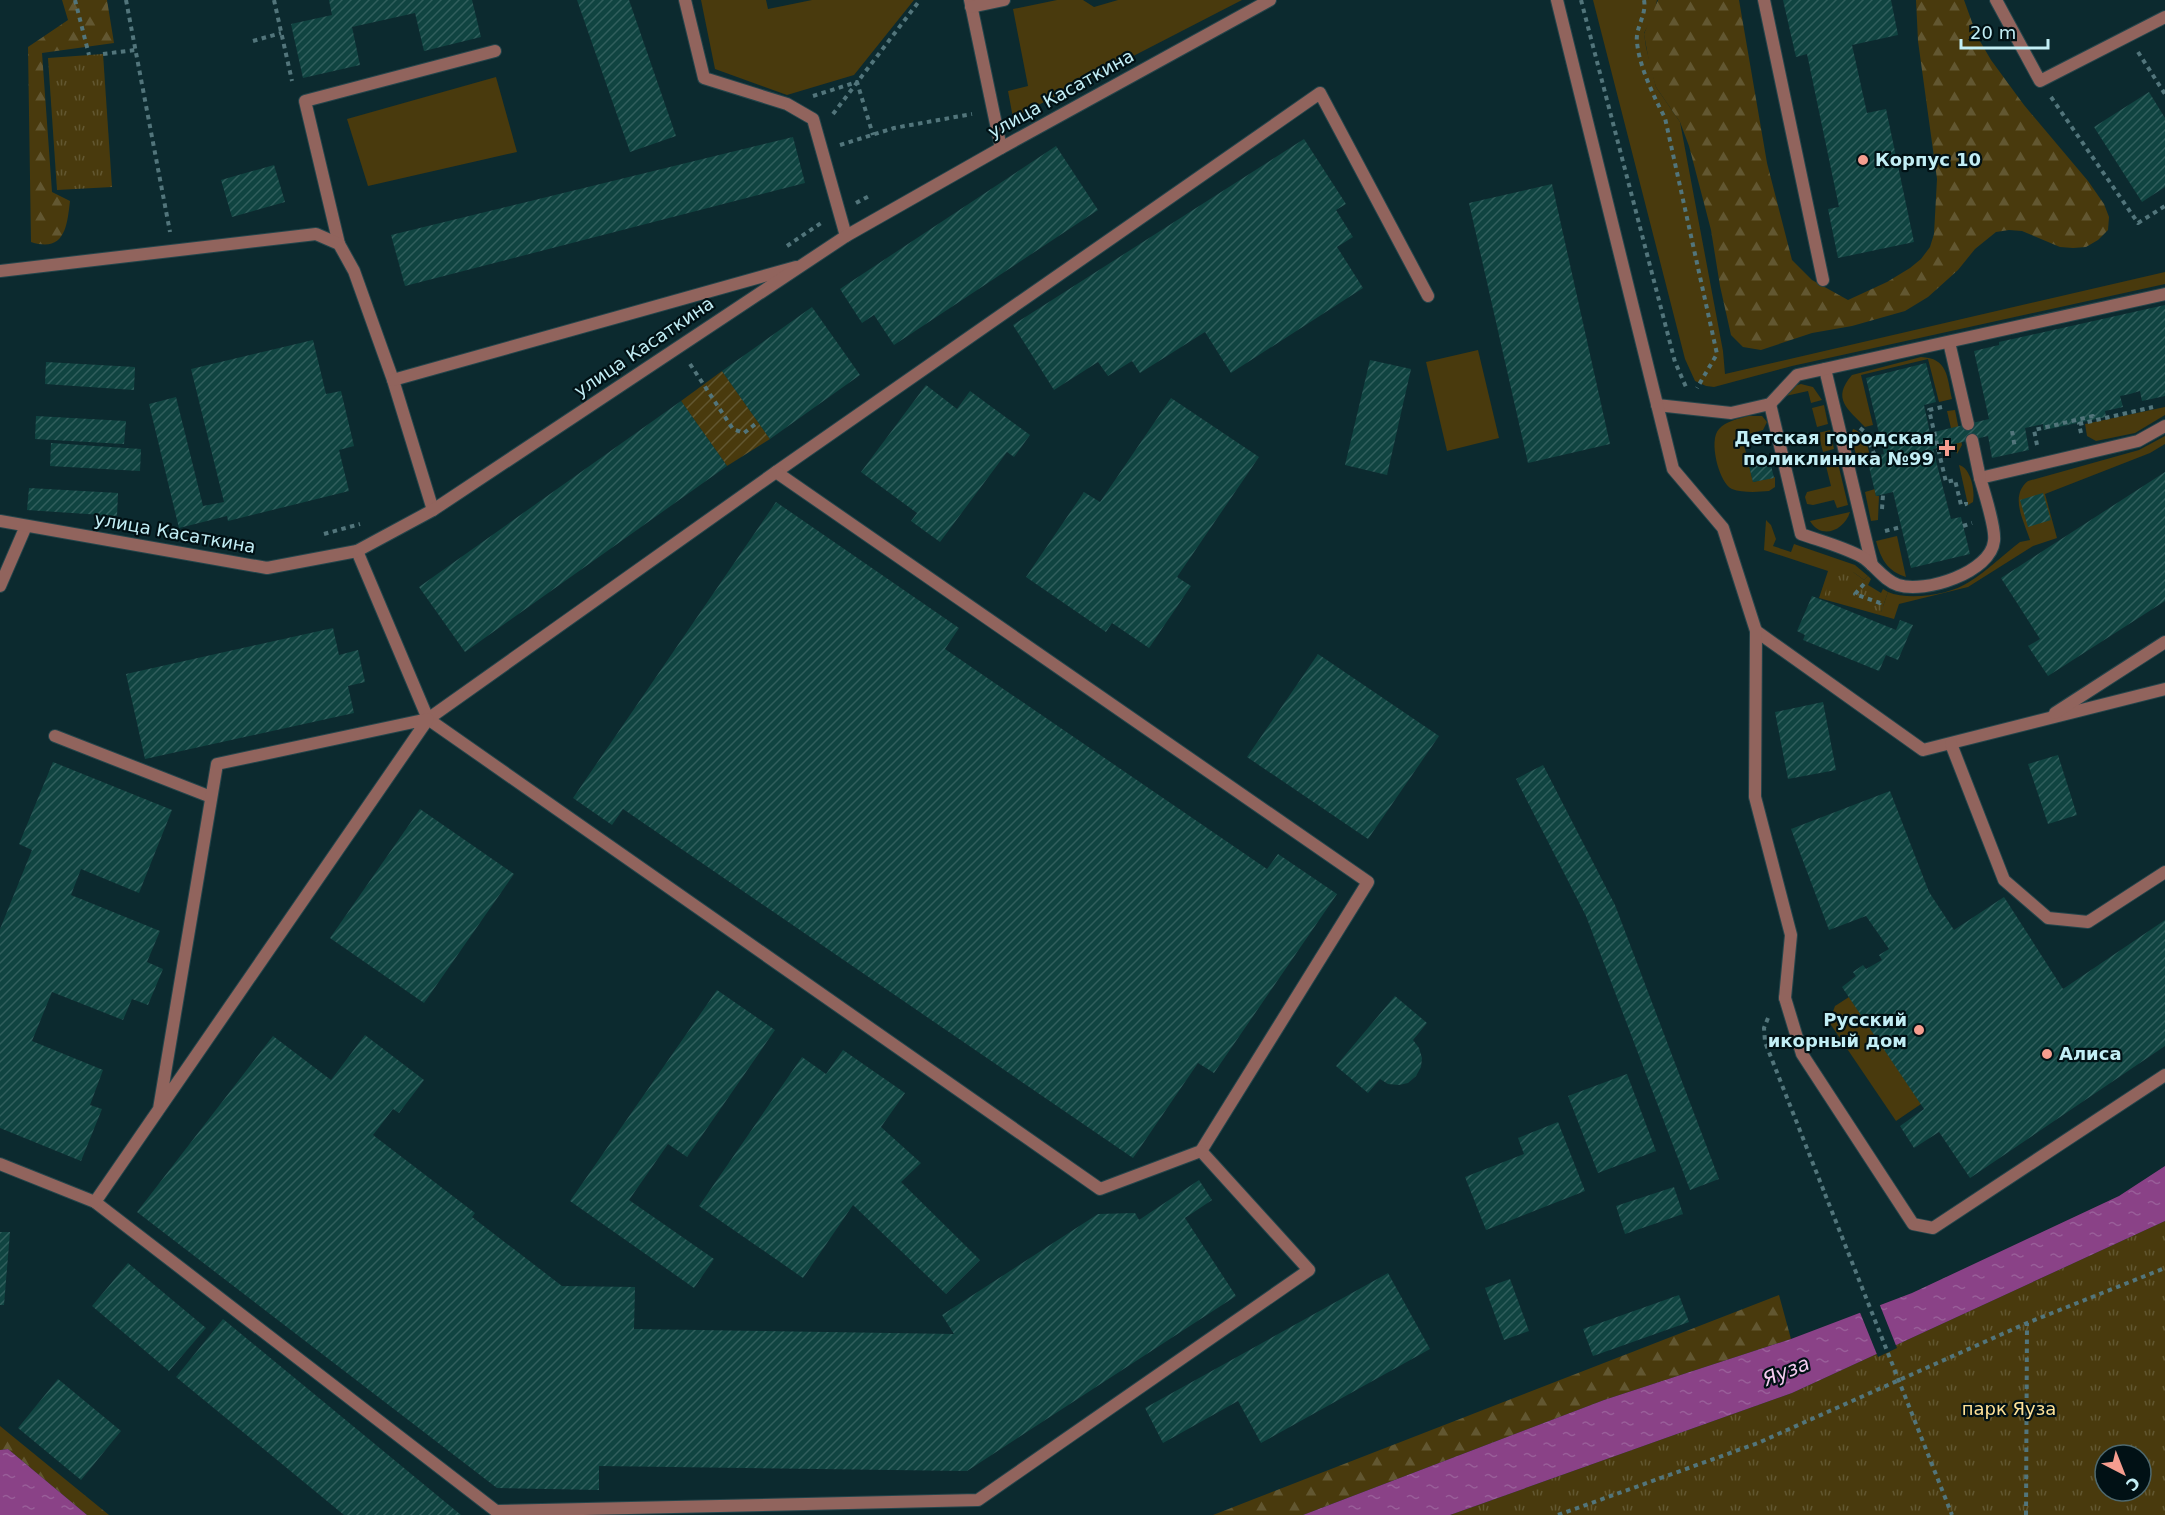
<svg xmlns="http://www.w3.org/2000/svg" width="2165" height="1515" font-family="'DejaVu Sans',sans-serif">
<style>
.grass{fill:#493a0d}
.forest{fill:url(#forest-firs)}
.park{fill:url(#park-tufts);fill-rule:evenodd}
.garden{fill:url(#garden-furrows)}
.water{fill:url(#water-ripples)}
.pier{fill:#0c2a2f}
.building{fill:url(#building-hatch)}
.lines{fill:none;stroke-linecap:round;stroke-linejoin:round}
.lane-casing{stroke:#25454b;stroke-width:14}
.street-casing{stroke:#25454b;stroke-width:14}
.path{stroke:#52757b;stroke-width:4;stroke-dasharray:4.5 4.5;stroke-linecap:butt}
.lane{stroke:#91645d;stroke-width:12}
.street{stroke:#91645d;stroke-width:12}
.path-bridge{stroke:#52757b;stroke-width:4;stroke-dasharray:4.5 4.5;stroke-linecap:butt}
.poi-dot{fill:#f59d8f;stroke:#011115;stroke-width:2}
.labels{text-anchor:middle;stroke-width:4.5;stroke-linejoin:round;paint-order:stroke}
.street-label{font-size:18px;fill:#c2eef5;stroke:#011115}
.poi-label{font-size:18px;font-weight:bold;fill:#c2eef5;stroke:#011115;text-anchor:start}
.park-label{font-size:18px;fill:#fee197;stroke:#011115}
.water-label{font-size:20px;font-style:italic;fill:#f4ccf0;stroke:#011115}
</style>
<defs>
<pattern id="forest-firs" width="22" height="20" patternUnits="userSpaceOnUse" patternTransform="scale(1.5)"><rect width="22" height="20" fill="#493a0d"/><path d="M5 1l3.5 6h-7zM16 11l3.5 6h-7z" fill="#625731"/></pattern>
<pattern id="park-tufts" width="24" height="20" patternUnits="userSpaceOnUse" patternTransform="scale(1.5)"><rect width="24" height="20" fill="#493a0d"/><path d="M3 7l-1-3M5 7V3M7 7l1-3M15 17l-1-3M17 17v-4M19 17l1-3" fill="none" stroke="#625731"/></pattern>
<pattern id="garden-furrows" width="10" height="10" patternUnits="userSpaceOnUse" patternTransform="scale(1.5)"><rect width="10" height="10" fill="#493a0d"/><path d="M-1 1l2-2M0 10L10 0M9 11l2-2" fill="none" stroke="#625731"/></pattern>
<pattern id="water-ripples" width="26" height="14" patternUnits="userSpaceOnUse" patternTransform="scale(1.5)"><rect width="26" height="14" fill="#8a4287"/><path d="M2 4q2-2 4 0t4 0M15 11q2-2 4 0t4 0" fill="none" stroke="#995e99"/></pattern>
<pattern id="building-hatch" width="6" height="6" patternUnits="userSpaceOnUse" patternTransform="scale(1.5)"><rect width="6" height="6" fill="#104441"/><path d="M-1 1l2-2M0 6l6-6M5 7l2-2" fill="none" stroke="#315f5d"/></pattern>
</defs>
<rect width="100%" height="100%" fill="#0c2a2f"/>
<!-- grass -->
<g class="grass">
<path d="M701 0H766L768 9 812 0H914L854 75 787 95 715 69Z"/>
<path d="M1057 0H1083L1094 7 1118 0H1242L1013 118 1008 91 1028 86 1013 9Z"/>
<path d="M1593 0H1657L1654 15 1644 33 1646 47 1656 87 1680 122 1723 351 1725 374 2165 272V284L1792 366 1714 387 1706 386 1695 381 1685 359Z"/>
<path d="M496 77 517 152 368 186 347 119Z"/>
<path d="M1478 350 1499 438 1447 451 1426 362Z"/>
<path d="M1921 357C1948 358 1947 377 1952 399L1939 402 1928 359 1861 375 1873 425 1865 427C1848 409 1831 399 1852 375Z"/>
<path d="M1801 384 1813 387 1822 400 1811 403 1808 391 1781 397 1794 386Z"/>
<path d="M1824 405 1828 424 1817 427 1812 408Z"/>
<path d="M2165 407V415L2135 433 2096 441 2087 436 2085 424Z"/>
<path d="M1955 410 1962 445 1957 454 1947 411Z"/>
<path d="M1748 416H1762L1767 422 1763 430 1742 436 1753 482 1775 477V487L1769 491C1759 492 1742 493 1732 489 1719 483 1708 440 1719 429 1726 421 1738 419 1748 416Z"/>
<path d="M1853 429C1865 432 1872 454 1869 465L1859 467 1851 435Z"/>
<path d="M1830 430 1834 449 1823 452 1818 433Z"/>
<path d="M2165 436V444L2150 453 2045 494 2057 538 2033 546 1968 587 1899 604 1894 619 1819 598 1828 571 1764 550 1766 520 1771 525 1776 539 1773 546 1791 552 1794 544 1855 565 1868 576 1864 580 1853 572 1881 612 1888 592C1909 601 1950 595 1969 582 1987 571 2003 555 2020 542L2030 540C2024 521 2009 496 2028 481L2139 450Z"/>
<path d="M1836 455 1848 505 1837 508 1834 500 1813 505 1807 504 1805 497 1807 492 1831 486 1824 458Z"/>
<path d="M1959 465C1971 468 1975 491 1973 502L1968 505Z"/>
<path d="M1875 489 1876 496H1879L1878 520 1871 521 1865 492Z"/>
<path d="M1850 512C1844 531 1821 540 1810 521Z"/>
<path d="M1897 536 1906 577C1887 571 1881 559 1876 541Z"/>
<path d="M1849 997 1921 1104 1896 1121 1829 1022 1835 1006Z"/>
</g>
<!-- forest -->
<g class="forest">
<path d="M62 0H107L114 43 42 53 52 192 70 201C67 226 65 253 31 242L28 47 68 20Z"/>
<path d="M1658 0H1739L1767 163 1792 260 1812 280 1848 300 1887 282 1910 268 1921 259 1930 247 1934 234 1937 179 1918 41 1916 0H1964L1977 36 1991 60 2024 105 2088 181 2104 204 2109 217 2108 230 2098 240 2086 247 2073 248 2060 247 2022 231 2009 230 1996 232 1975 249 1958 270 1928 297 1905 311 1852 326 1812 333 1761 350 1743 347 1731 335 1720 286 1711 230 1689 146 1680 122 1656 87 1650 67 1644 34Z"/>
<path d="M1779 1295 1791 1339 1604 1400 1303 1515H1213Z"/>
<path d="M0 1426 109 1515H87L8 1449 0 1450Z"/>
</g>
<!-- park -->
<g class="park">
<path d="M103 54 112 187 57 190 48 58Z"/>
<path d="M1834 564 1853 572 1864 580 1868 576 1871 579 1868 585 1881 593 1883 589 1888 592 1881 612 1824 597Z"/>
<path d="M2165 1221V1515H1450L1792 1393ZM2105 1455H2141V1491H2105Z"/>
</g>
<!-- garden -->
<path class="garden" d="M722 371 770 439 727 466 681 401Z"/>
<!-- water -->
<g class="water">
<path d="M2165 1166V1221L1792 1393 1450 1515H1303L1604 1400 1791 1339 1912 1293 2119 1196Z"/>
<path d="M8 1449 87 1515H0V1450Z"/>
</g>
<!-- pier -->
<path class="pier" d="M1879 1303 1897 1348 1878 1357 1859 1310Z"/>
<!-- building -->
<g class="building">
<path d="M329 0H472L481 37 424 51 415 13 352 27 360 65 303 78 291 24 332 15Z"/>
<path d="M577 0H629L676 136 630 152Z"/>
<path d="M1783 0H1891L1898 35 1852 45 1867 113 1886 109 1914 242 1838 258 1828 209 1839 207 1807 54 1796 57Z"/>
<path d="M2149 92 2165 118V187L2142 202 2094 127Z"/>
<path d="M793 137 805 183 405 286 391 235Z"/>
<path d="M1304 139 1346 204 1336 210 1353 237 1337 247 1363 288 1231 373 1205 332 1140 373 1132 361 1108 376 1098 362 1054 390 1013 325Z"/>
<path d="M1056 146 1098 210 894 345 874 315 862 323 840 289Z"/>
<path d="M274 165 285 202 232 217 221 180Z"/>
<path d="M1552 184 1610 444 1528 463 1469 203Z"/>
<path d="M2165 305V396L2142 401 2140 391 2130 394 2120 396 2123 407 2105 411 2106 417 2044 430 2043 424 2025 428 2029 450 1992 458 1988 436 1933 449 1951 519 1961 517 1970 554 1911 568 1893 492 1876 496 1867 458 1884 454 1866 378 1926 363 1936 402 1924 405 1930 433 1989 419 1974 351 1999 345V342Z"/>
<path d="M812 307 860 375 770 439 722 371Z"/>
<path d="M313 340 326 394 341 391 354 446 339 450 349 491 228 521 227 516 179 528 149 404 176 397 203 506 224 502 191 369Z"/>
<path d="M1370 360 1411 369 1387 475 1345 465Z"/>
<path d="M46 362 135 367 134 390 45 384Z"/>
<path d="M926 385 957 409 970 391 1030 435 1014 457 1007 452 940 542 911 521 917 513 861 472Z"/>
<path d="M1171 398 1259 457 1177 577 1191 586 1149 648 1112 623 1106 632 1026 577 1084 492 1100 502Z"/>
<path d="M681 401 727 466 465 652 419 587Z"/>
<path d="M36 416 126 421 124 444 35 439Z"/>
<path d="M51 443 141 449 140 471 50 466Z"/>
<path d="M1769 457 1774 478 1753 482 1748 462Z"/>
<path d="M2165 472V601L2048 676 2028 646 2040 639 2001 578Z"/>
<path d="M29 488 118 493 117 516 27 510Z"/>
<path d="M2043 493 2051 520 2028 527 2020 500Z"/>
<path d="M776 502 959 628 945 649 1267 869 1278 854 1337 894 1214 1073 1198 1063 1133 1158 623 809 612 825 573 798Z"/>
<path d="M1812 596 1896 630 1900 620 1913 625 1898 660 1886 655 1879 671 1803 640 1805 635 1797 631Z"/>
<path d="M333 628 339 655 358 650 365 682 348 686 354 713 145 759 126 674Z"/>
<path d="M1318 654 1439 736 1368 839 1247 757Z"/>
<path d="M1823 702 1836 770 1788 779 1775 712Z"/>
<path d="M2058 755 2077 815 2048 824 2028 764Z"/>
<path d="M53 762 172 810 139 893 81 869 71 895 160 931 147 962 163 969 148 1005 132 999 123 1020 52 992 32 1041 103 1070 90 1105 102 1109 81 1161 0 1128V929L32 850 19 844Z"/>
<path d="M1543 765 1615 905 1719 1179 1690 1190 1586 916 1516 779Z"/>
<path d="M1890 791 1929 892 1954 930 2004 897 2063 989 2165 920V1046L1970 1178 1939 1132 1914 1148 1900 1126 1924 1109 1842 987 1856 976 1853 972 1863 965 1866 969 1882 960 1879 955 1889 949 1866 916 1829 930 1791 829Z"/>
<path d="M420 809 514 874 424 1003 330 938Z"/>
<path d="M717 990 775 1030 687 1157 668 1144 629 1200 714 1259 694 1288 570 1201Z"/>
<path d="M1395 996 1427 1023 1413 1040 1419 1048 1422 1058 1421 1067 1416 1076 1408 1083 1399 1085 1388 1084 1380 1079 1368 1093 1336 1066Z"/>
<path d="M365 1035 424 1080 399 1113 393 1109 373 1135 475 1213 472 1217 562 1286 635 1287 634 1329 954 1334 942 1315 1098 1214 1135 1213 1139 1220 1199 1180 1212 1200 1185 1218 1236 1296 967 1471 599 1466V1490L497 1488 137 1212 273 1036 331 1080Z"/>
<path d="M843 1050 905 1093 881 1127 921 1163 901 1182 980 1260 946 1294 853 1205 803 1278 699 1206 802 1057 826 1074Z"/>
<path d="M1627 1074 1656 1151 1598 1173 1568 1096Z"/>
<path d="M1558 1122 1585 1191 1486 1230 1465 1177 1524 1154 1518 1138Z"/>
<path d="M1674 1187 1683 1214 1625 1234 1616 1206Z"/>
<path d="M0 1232H10L4 1305H0Z"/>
<path d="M128 1263 206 1328 169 1371 92 1306Z"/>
<path d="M1388 1273 1430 1349 1261 1443 1238 1401 1163 1443 1145 1408Z"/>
<path d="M1510 1279 1529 1331 1504 1340 1485 1288Z"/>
<path d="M1679 1295 1689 1322 1593 1356 1583 1329Z"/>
<path d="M223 1319 461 1515H344L176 1377Z"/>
<path d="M58 1379 121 1431 81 1480 18 1428Z"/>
</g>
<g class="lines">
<!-- lane casing -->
<g class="lane-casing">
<g id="lane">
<path d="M685 0 704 78 787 104 813 119 846 236"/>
<path d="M970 0 1001 148"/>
<path d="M1764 0 1823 280"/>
<path d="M1996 0 2040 81 2165 17"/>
<path d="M971 7 1004 0"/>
<path d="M339 244 305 101 495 51"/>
<path d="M0 271 316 234 339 244 354 271 393 380 433 510"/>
<path d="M1949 342 1968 424"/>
<path d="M1825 369 1872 565"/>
<path d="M393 380 796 267"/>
<path d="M1770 404 1801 534C1821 541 1844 547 1862 557 1875 565 1883 580 1898 585 1925 594 1991 572 1994 541 1996 528 1984 492 1980 478L2138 441 2165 426"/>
<path d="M1657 405 1731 413 1770 404 1797 375 2165 294"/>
<path d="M1972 440 1980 478"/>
<path d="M776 472 1320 93 1428 296"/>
<path d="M357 551 428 719 1100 1189 1201 1151 1368 882 776 472 428 719"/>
<path d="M0 586 26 526"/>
<path d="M1756 631 1923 750 2165 689"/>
<path d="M2055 713 2165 642"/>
<path d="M55 736 211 797"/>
<path d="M1951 744 2004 880 2048 918 2088 922 2165 872"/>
<path d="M1785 998 1802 1054 1913 1224 1933 1228 2165 1075"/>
<path d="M159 1109 217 764 428 719 95 1202 496 1511 978 1500 1309 1270 1201 1151"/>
<path d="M0 1164 95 1202"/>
</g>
</g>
<!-- street casing -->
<g class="street-casing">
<g id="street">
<path d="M1557 0 1673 469 1723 528 1756 631 1755 797 1791 935 1785 998"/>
<path d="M0 521 267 568 357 551 433 510 846 236 1001 148 1270 0"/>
</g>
</g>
<!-- path -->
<g class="path">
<path d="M75 0 89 55"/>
<path d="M126 0 170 232"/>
<path d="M274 0 292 81"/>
<path d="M1581 0 1675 362 1686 387"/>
<path d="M1644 0C1647 15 1635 28 1637 42 1639 66 1654 97 1665 118L1717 354 1697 388"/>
<path d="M253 41 281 33"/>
<path d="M2138 52 2165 94"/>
<path d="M103 54 135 50"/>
<path d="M813 96 857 82 873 135"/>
<path d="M2051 97 2138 223 2165 206"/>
<path d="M833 114 920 0"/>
<path d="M840 145 894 128 972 114"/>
<path d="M856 203 871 195"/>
<path d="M787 246 821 223"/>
<path d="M690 364 733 429 744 433 758 422"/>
<path d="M1942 407 1929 410 1946 482 1955 480 1961 505 1966 504V502"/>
<path d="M1860 428 1865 432 1875 456"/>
<path d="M2012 431 2015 448"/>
<path d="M2081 433 2079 424 2153 407"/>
<path d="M2037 445 2034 430 2093 416 2094 420"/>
<path d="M1882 509 1883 495"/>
<path d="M1963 526 1972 523"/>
<path d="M1885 531 1901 527"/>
<path d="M324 534 360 524"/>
<path d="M1864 584 1855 594 1880 603 1882 600"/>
<path d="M1768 1018 1764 1028 1765 1042 1825 1194"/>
<path d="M1558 1515 1758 1443 2027 1323 2165 1268"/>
<path d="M2026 1515 2027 1323"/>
</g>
<!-- lane -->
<use href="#lane" class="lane"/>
<!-- street -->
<use href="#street" class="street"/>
<!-- path-bridge -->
<path class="path-bridge" d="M1825 1194 1952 1515"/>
</g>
<!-- markers -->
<g class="poi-dot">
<circle cx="1863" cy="160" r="6"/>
<path d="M1944 439h6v6h6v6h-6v6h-6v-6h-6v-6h6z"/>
<circle cx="1919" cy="1030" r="6"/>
<circle cx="2047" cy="1054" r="6"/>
</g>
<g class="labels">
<!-- street labels -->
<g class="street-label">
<text transform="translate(1061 94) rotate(-29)" y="6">улица Касаткина</text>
<text transform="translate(644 347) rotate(-34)" y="6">улица Касаткина</text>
<text transform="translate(175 533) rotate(10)" y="6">улица Касаткина</text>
</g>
<!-- poi labels -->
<g class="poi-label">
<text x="1875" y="166">Корпус 10</text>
<text x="1934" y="444" text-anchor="end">Детская городская<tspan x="1934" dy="21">поликлиника №99</tspan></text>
<text x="1907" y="1026" text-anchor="end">Русский<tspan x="1907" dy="21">икорный дом</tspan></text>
<text x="2059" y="1060">Алиса</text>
</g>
<!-- park labels -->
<g class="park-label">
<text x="2009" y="1415">парк Яуза</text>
</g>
<!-- water labels -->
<g class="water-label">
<text transform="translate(1786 1371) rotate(-22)" y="7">Яуза</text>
</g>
</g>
<!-- north arrow -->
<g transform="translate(2123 1473) rotate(138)"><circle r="28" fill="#011115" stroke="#4e696f" stroke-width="1.5"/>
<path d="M0-4.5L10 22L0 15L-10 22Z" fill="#f59d8f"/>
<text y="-9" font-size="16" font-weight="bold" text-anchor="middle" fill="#c2eef5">С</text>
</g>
<!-- scale -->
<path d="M1961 39v9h87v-9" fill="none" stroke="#c2eef5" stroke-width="3"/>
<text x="1970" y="39" font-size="18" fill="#c2eef5" stroke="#011115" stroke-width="4.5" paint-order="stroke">20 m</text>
</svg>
